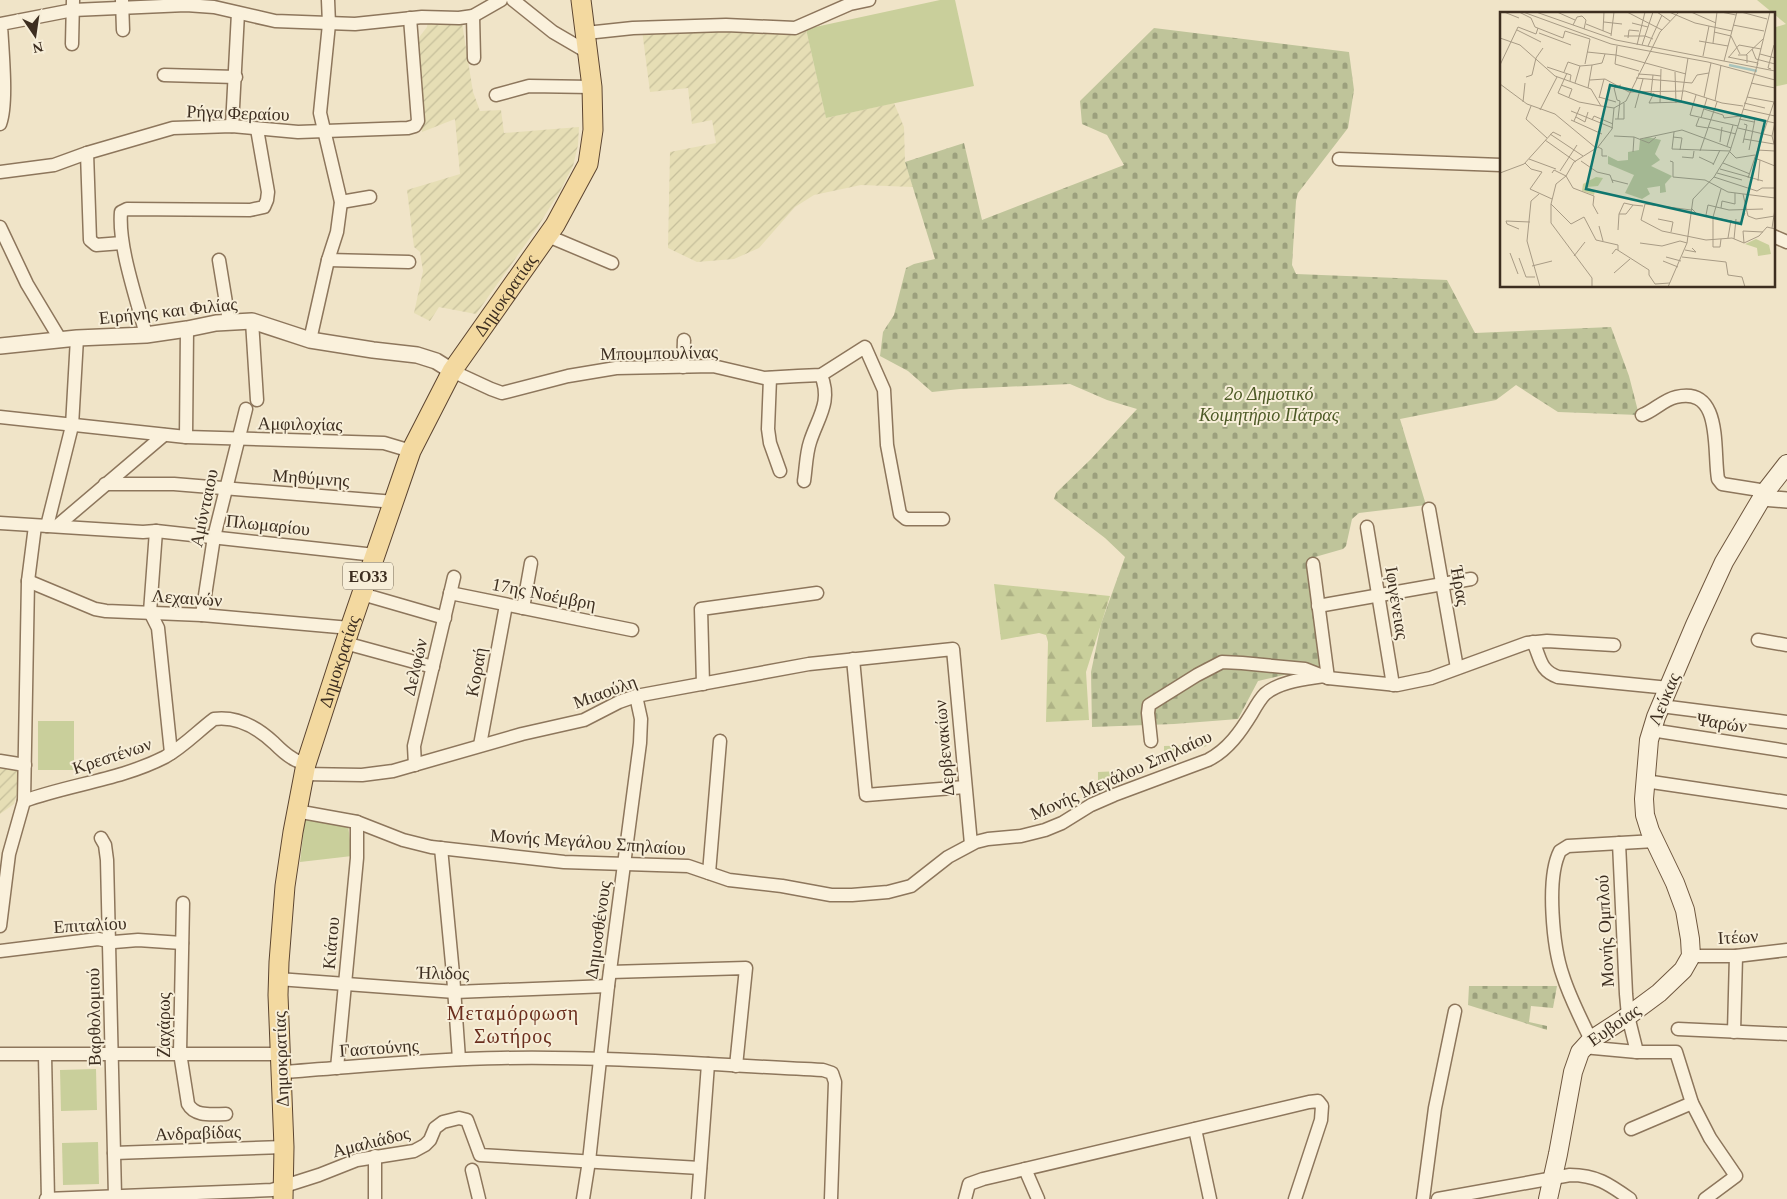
<svg xmlns="http://www.w3.org/2000/svg" width="1787" height="1199" font-family="'Times New Roman',serif">
<style>
.farmland{fill:url(#farmland-furrows)}
.green{fill:#c9cf9b}
.forest{fill:url(#forest-firs)}
.cemetery{fill:url(#cemetery-stones)}
.lines{fill:none;stroke-linecap:round;stroke-linejoin:round}
.minor-casing{stroke:#8d765c;stroke-width:15}
.tertiary-casing{stroke:#8d765c;stroke-width:18}
.secondary-casing{stroke:#6f573f;stroke-width:20}
.primary-casing{stroke:#5b4430;stroke-width:21}
.minor{stroke:#faf1dc;stroke-width:12}
.tertiary{stroke:#faf1dc;stroke-width:15}
.secondary{stroke:#faf1dc;stroke-width:18}
.primary{stroke:#f3d9a0;stroke-width:19}
.labels{text-anchor:middle;stroke-width:4;stroke-linejoin:round;paint-order:stroke}
.shield{fill:#f7eed8;stroke:#756857;stroke-width:1}
.shield-label{font-size:16px;font-weight:bold;fill:#3d2e20}
.street-label{font-size:18px;fill:#3d2e20;stroke:#f7eed8}
.park-label{font-size:18px;font-style:italic;fill:#4d5a26;stroke:#f7eed8}
.quarter-label{font-size:20px;letter-spacing:1px;fill:#6b2e1e;stroke:#f7eed8}
.inset-river{fill:none;stroke:#a9c4bc;stroke-width:2.5}
.inset-road{fill:none;stroke:#a89b85;stroke-width:1}
.view{fill:#0f766e;fill-opacity:0.15;stroke:#0f766e;stroke-width:2.5}
.inset-edge{fill:none;stroke:#3d2e20;stroke-width:2.5}
</style>
<defs>
<pattern id="farmland-furrows" width="10" height="10" patternUnits="userSpaceOnUse" patternTransform="scale(1.25)"><rect width="10" height="10" fill="#e6deb5"/><path d="M-1 1l2-2M0 10L10 0M9 11l2-2" fill="none" stroke="#c6bf9b"/></pattern>
<pattern id="forest-firs" width="22" height="20" patternUnits="userSpaceOnUse" patternTransform="scale(1.25)"><rect width="22" height="20" fill="#c9cf9b"/><path d="M5 1l3.5 6h-7zM16 11l3.5 6h-7z" fill="#aeb285"/></pattern>
<pattern id="cemetery-stones" width="16" height="16" patternUnits="userSpaceOnUse" patternTransform="scale(1.25)"><rect width="16" height="16" fill="#bfc49a"/><path d="M2 7V4a2 2 0 0 1 4 0v3zM10 15v-3a2 2 0 0 1 4 0v3z" fill="#9ca07d"/></pattern>
</defs>
<rect width="100%" height="100%" fill="#f0e4c8"/>
<!-- farmland -->
<g class="farmland">
<path d="M428 20 462 23 473 92 480 111 501 110 504 133 579 127 578 145 573 166 560 191 537 228 476 314 439 307 430 321 414 313 423 271 420 252 414 247 407 190 460 174 455 119 422 132 417 40 427 27Z"/>
<path d="M806 29 826 118 894 103 904 127 905 162 913 187 861 185 814 195 795 207 759 248 734 259 697 262 668 248 670 152 716 143 712 120 692 124 688 88 650 92 642 30Z"/>
<path d="M0 768 17 771V794L14 804 0 814Z"/>
</g>
<!-- green -->
<g class="green">
<path d="M940 0H955L974 86 826 118 806 29Z"/>
<path d="M1757 0H1787V84L1773 87V28L1786 24Z"/>
<rect x="38" y="721" width="36" height="49"/>
<path d="M1205 745 1207 746 1164 758V746Z"/>
<path d="M1142 770 1108 780 1109 791 1098 795V772Z"/>
<path d="M305 817 348 825 352 856 300 862Z"/>
<path d="M96 1069 97 1110 61 1111 60 1070Z"/>
<path d="M98 1142 99 1184 63 1185 62 1143Z"/>
</g>
<!-- forest -->
<path class="forest" d="M994 584 1110 596 1086 672 1089 720 1046 722 1048 642 1046 635 1039 633 1001 640Z"/>
<!-- cemetery -->
<g class="cemetery">
<path d="M1154 28 1349 52 1354 90 1348 128 1298 193 1296 201 1292 265 1296 274 1447 280 1475 333 1611 327 1629 376 1639 415 1558 412 1516 385 1496 400 1400 419 1426 505 1359 513 1352 519 1346 546 1343 549 1308 559 1313 610 1322 666 1258 681 1238 719 1174 724 1092 727 1091 672 1101 624 1125 557 1105 538 1054 499 1056 493 1091 459 1137 409 1107 400 1070 384 960 389 932 392 908 371 880 356 883 332 894 315 906 268 914 264 935 259 905 162 964 143 982 220 1124 165 1107 135 1082 124 1080 101Z"/>
<path d="M1469 986H1557L1553 1008 1531 1006 1529 1022 1547 1026V1030L1468 1005Z"/>
</g>
<g class="lines">
<!-- minor casing -->
<g class="minor-casing">
<g id="minor">
<path d="M122 0 123 30"/>
<path d="M513 0 553 32 589 53"/>
<path d="M473 16 474 58"/>
<path d="M586 33 633 28 726 25 795 28 850 4 869 0"/>
<path d="M72 44 73 0"/>
<path d="M164 75 236 77"/>
<path d="M496 95 529 86 592 87"/>
<path d="M0 124C8 103 2 49 1 24L73 10 186 5 214 7 275 21 355 24 422 17 459 18 473 16 501 0"/>
<path d="M232 126 238 13"/>
<path d="M87 153 90 240 96 245 122 243"/>
<path d="M1339 159 1501 165"/>
<path d="M0 172 54 165 87 153 173 128 232 126 298 132 408 128 415 126 418 121 410 18"/>
<path d="M341 202 370 197"/>
<path d="M0 227 27 284 60 339"/>
<path d="M548 236 612 263"/>
<path d="M1773 236 1787 242"/>
<path d="M219 260 229 321"/>
<path d="M328 260 409 262"/>
<path d="M252 321 257 400"/>
<path d="M146 335C137 299 118 247 121 212L127 209 250 210 264 207 267 200 268 192 257 129"/>
<path d="M310 340 328 260 337 232 341 202 320 113 329 24 328 0"/>
<path d="M683 367 684 340"/>
<path d="M452 371 491 389 502 393 568 376 616 368 713 366 764 378 798 376 821 375 865 347 884 390 887 445 900 514 906 519H943"/>
<path d="M770 378 768 429 770 443 780 471"/>
<path d="M1642 415C1654 411 1663 400 1676 397 1723 386 1713 450 1718 479L1722 484 1766 491"/>
<path d="M0 417 186 437 384 443 411 451"/>
<path d="M186 437 187 329"/>
<path d="M804 481C806 468 806 454 810 442 818 417 832 402 821 375"/>
<path d="M105 484H174L395 502"/>
<path d="M1429 509 1457 668"/>
<path d="M0 523 143 532 156 531 375 555"/>
<path d="M47 526 72 426 77 338"/>
<path d="M57 526 164 435"/>
<path d="M1367 527 1393 685"/>
<path d="M156 531 150 612 158 628 171 753"/>
<path d="M1313 564 1328 678"/>
<path d="M28 581 95 609 106 611 202 615 350 628"/>
<path d="M450 593 632 630"/>
<path d="M362 594 445 618"/>
<path d="M1318 606 1471 579"/>
<path d="M523 608 531 563"/>
<path d="M202 615 214 537 246 409"/>
<path d="M1758 640 1787 645"/>
<path d="M1533 642C1541 658 1539 670 1558 677L1669 688"/>
<path d="M345 643 433 667"/>
<path d="M853 659 866 795 965 787"/>
<path d="M703 684 701 609 817 593"/>
<path d="M1661 706 1787 722"/>
<path d="M1651 730 1787 751"/>
<path d="M1151 741 1148 713 1149 705 1197 675 1222 662 1242 663 1305 669 1328 678 1397 685 1431 678 1527 643 1547 641 1614 645"/>
<path d="M480 745 506 605"/>
<path d="M0 761 25 765"/>
<path d="M415 765 414 746 454 577"/>
<path d="M303 774 362 775 393 771 522 734 584 720 619 702 636 696 809 664 953 649 971 844"/>
<path d="M1645 781 1787 802"/>
<path d="M24 801C71 784 120 780 165 757 183 747 198 731 214 719 237 716 258 728 274 743 279 748 285 754 292 758 296 761 301 762 306 764"/>
<path d="M296 811 357 822 403 840 431 847 564 862 688 866 729 880 782 886 831 895H852L888 892 911 886 948 857 976 842 988 839 1021 836 1045 830 1062 823 1091 805 1114 795 1208 760C1228 750 1241 731 1252 713 1256 706 1260 699 1265 694 1280 681 1306 679 1324 676"/>
<path d="M101 838 105 845 107 860 115 1196"/>
<path d="M1619 843 1626 994 1628 1016 1637 1052H1676L1692 1103 1710 1138 1736 1176 1705 1199"/>
<path d="M441 848 453 974 459 1059"/>
<path d="M709 873 720 741"/>
<path d="M183 903 180 1053 188 1104C195 1117 212 1114 226 1114"/>
<path d="M0 926 9 854 24 801 28 581 35 526"/>
<path d="M0 951 98 939 114 942 138 940 182 943"/>
<path d="M1691 956H1736L1787 950"/>
<path d="M610 972 746 968 736 1066"/>
<path d="M278 979 455 992 608 986"/>
<path d="M1678 1029 1787 1034"/>
<path d="M1734 1032 1736 956"/>
<path d="M1591 1040C1581 1019 1570 998 1563 976 1553 948 1546 878 1560 851L1568 846 1655 841"/>
<path d="M1583 1047 1637 1052"/>
<path d="M0 1054H281"/>
<path d="M45 1055 48 1199"/>
<path d="M337 1068 357 858V822"/>
<path d="M282 1072C355 1067 428 1059 501 1058 609 1056 716 1065 823 1070L832 1073 835 1082 831 1199"/>
<path d="M1195 1129 1210 1199"/>
<path d="M1631 1129 1692 1103"/>
<path d="M114 1153 284 1147"/>
<path d="M375 1156V1199"/>
<path d="M1025 1169 1038 1199"/>
<path d="M472 1170 479 1199"/>
<path d="M46 1199 272 1190 319 1175 357 1160 414 1151 425 1145 430 1140 435 1128 443 1122 459 1118 467 1120 480 1155 700 1168"/>
<path d="M583 1199 589 1161 608 986 640 743 641 719 636 696"/>
<path d="M698 1199 708 1064"/>
<path d="M965 1199 969 1184 983 1179 1309 1102 1318 1101 1322 1106 1321 1120 1295 1199"/>
<path d="M1423 1199 1435 1108 1455 1011"/>
<path d="M1438 1199 1570 1175C1596 1175 1609 1184 1630 1199"/>
</g>
</g>
<!-- tertiary casing -->
<g class="tertiary-casing">
<g id="tertiary">
<path d="M0 346 77 338 146 335 187 329 216 323 252 321 310 340 373 350 417 355 436 361 452 371"/>
<path d="M1762 498 1787 500"/>
</g>
</g>
<!-- secondary casing -->
<g class="secondary-casing">
<path id="secondary" d="M1548 1199 1558 1154 1573 1072 1580 1052 1591 1040 1628 1016 1659 993 1683 970 1691 956 1690 939 1685 910 1675 883 1650 831 1645 815 1644 799 1649 740 1656 717 1695 625 1724 562 1766 491 1787 464"/>
</g>
<!-- primary casing -->
<g class="primary-casing">
<g id="primary">
<path id="s1" d="M283 1199 284 1147 278 995 279 962 285 886 293 832 306 764 350 628 411 451 452 371 555 225 588 164 593 130 592 87 581 0"/>
</g>
</g>
<!-- minor -->
<use href="#minor" class="minor"/>
<!-- tertiary -->
<use href="#tertiary" class="tertiary"/>
<!-- secondary -->
<use href="#secondary" class="secondary"/>
<!-- primary -->
<use href="#primary" class="primary"/>
</g>
<g class="labels">
<!-- shield labels -->
<rect class="shield" x="343" y="562.5" width="50" height="27" rx="4"/>
<g class="shield-label">
<text x="368" y="582">ΕΟ33</text>
</g>
<!-- street labels -->
<g class="street-label">
<text transform="translate(238 113) rotate(2)" y="6">Ρήγα Φεραίου</text>
<text dy="6" stroke="none"><textPath href="#s1" startOffset="950">Δημοκρατίας</textPath></text>
<text transform="translate(168 311) rotate(-6)" y="6">Ειρήνης και Φιλίας</text>
<text transform="translate(659 353) rotate(-1)" y="6">Μπουμπουλίνας</text>
<text transform="translate(300 424) rotate(1)" y="6">Αμφιλοχίας</text>
<text transform="translate(311 478) rotate(4)" y="6">Μηθύμνης</text>
<text transform="translate(204 508) rotate(-78)" y="6">Αμύνταιου</text>
<text transform="translate(268 525) rotate(6)" y="6">Πλωμαρίου</text>
<text transform="translate(1460 586) rotate(80)" y="6">Ήρας</text>
<text transform="translate(544 594) rotate(11)" y="6">17ης Νοέμβρη</text>
<text transform="translate(187 598) rotate(4)" y="6">Λεχαινών</text>
<text transform="translate(1397 603) rotate(81)" y="6">Ιφιγένειας</text>
<text dy="6" stroke="none"><textPath href="#s1" startOffset="545">Δημοκρατίας</textPath></text>
<text transform="translate(415 667) rotate(-77)" y="6">Δελφών</text>
<text transform="translate(476 672) rotate(-80)" y="6">Κοραή</text>
<text transform="translate(605 692) rotate(-20)" y="6">Μιαούλη</text>
<text transform="translate(1664 699) rotate(-67)" y="6">Λεύκας</text>
<text transform="translate(1722 723) rotate(9)" y="6">Ψαρών</text>
<text transform="translate(944 748) rotate(-95)" y="6">Δερβενακίων</text>
<text transform="translate(112 756) rotate(-18)" y="6">Κρεστένων</text>
<text transform="translate(1121 775) rotate(-24)" y="6">Μονής Μεγάλου Σπηλαίου</text>
<text transform="translate(588 842) rotate(4)" y="6">Μονής Μεγάλου Σπηλαίου</text>
<text transform="translate(90 925) rotate(-3)" y="6">Επιταλίου</text>
<text transform="translate(598 930) rotate(-82)" y="6">Δημοσθένους</text>
<text transform="translate(1605 931) rotate(-93)" y="6">Μονής Ομπλού</text>
<text transform="translate(1738 937) rotate(-3)" y="6">Ιτέων</text>
<text transform="translate(331 943) rotate(-85)" y="6">Κιάτου</text>
<text transform="translate(443 973) rotate(1)" y="6">Ήλιδος</text>
<text transform="translate(94 1017) rotate(-91)" y="6">Βαρθολομιού</text>
<text transform="translate(164 1025) rotate(-90)" y="6">Ζαχάρως</text>
<text transform="translate(1614 1025) rotate(-35)" y="6">Ευβοίας</text>
<text transform="translate(379 1048) rotate(-4)" y="6">Γαστούνης</text>
<text transform="translate(281 1059) rotate(-92)" y="6">Δημοκρατίας</text>
<text transform="translate(198 1133) rotate(-2)" y="6">Ανδραβίδας</text>
<text transform="translate(371 1142) rotate(-14)" y="6">Αμαλιάδος</text>
</g>
<!-- park labels -->
<g class="park-label">
<text x="1269" y="400">2o Δημοτικό<tspan x="1269" dy="21">Κοιμητήριο Πάτρας</tspan></text>
</g>
<!-- quarter labels -->
<g class="quarter-label">
<text x="513" y="1020">Μεταμόρφωση<tspan x="513" dy="23">Σωτήρος</tspan></text>
</g>
</g>
<!-- overview -->
<g transform="translate(1500 12)">
<rect width="275" height="275" fill="#f0e4c8"/>
<path d="M96 165 103 166 98 174 87 175 95 179 94 183 82 179 83 172ZM256 227 269 233 271 242 258 244 257 236 245 232Z" fill="#c9cf9b"/>
<path d="M148 125 161 128 155 142 160 148 151 154 172 164 165 172 166 180 160 181V174L147 176 150 182 142 187 125 181 134 163 108 152V144L118 149 128 148V140L139 138 140 128Z" fill="#bfc49a"/>
<path class="inset-river" d="M229 53 257 59"/>
<path class="inset-road" d="M4 0 19 6M19 0 31 6 35 15 63 26 65 19 90 27M23 0 111 32 208 50 275 68M36 0 116 28 275 59M57 0 75 8M127 0 162 18M157 0 170 9M169 0 195 11 232 19M191 0 216 11M221 0 236 3M241 0 267 7M104 10 122 12M132 11 148 15M86 12 111 22M73 13 77 5 82 4 86 8 84 17M233 13 264 19M17 18 41 30M103 19 104 0M214 20 231 24 240 42M39 21 71 33M111 24 114 0M124 24H145L153 27M0 26 20 33 55 64 91 77 101 94 114 96M128 26 129 18 139 19M199 29 228 34M213 31 217 0M137 33 145 0M142 33 153 0M117 34 115 52 139 59M148 34 162 3M252 37 256 47 275 52M87 40 116 43 186 62M260 42 275 46M238 43H247V51M246 43 263 27M203 44 209 14M228 45 258 51M229 45 239 33 261 37M224 49 237 0M85 52 90 27M0 53 18 15 36 22 38 16M92 53 102 51 105 42M257 53 270 0M80 54 92 53 88 76M47 55 71 63 70 69M271 57 268 56 274 33M64 60 68 50 80 54M175 60 176 91M67 61 58 81 79 90 101 94M138 62 153 63M26 65 32 63 36 46 43 36M136 66 192 71 197 63 209 61M90 68 105 67 129 80 185 79 222 91 243 94M75 71 80 54M251 71 275 76M0 72 27 92 55 102 96 136M61 73 72 77 69 85M151 81 153 63 161 64M154 81 149 91 181 90 188 46M196 83 190 103 238 114M99 85 116 90M204 85 211 51M247 85 274 90M99 86 104 67M215 89 221 53M23 90 25 71M160 91 161 57M244 91 265 96M31 94 26 107 47 126M135 96 143 67M204 97 223 103 224 106 241 104 275 111M243 97 275 104M40 98 57 65M71 99 113 116M76 105 85 110 88 100M199 106 196 114 208 116M201 106 207 86M115 107H124V91M118 107 120 89 117 88 114 76 121 73M239 107 254 110M71 108 102 122M92 108 94 104 113 112M74 109 80 95M208 115 236 122M238 116 272 124M174 120 172 137 230 139M50 122 83 144M114 124 134 125 149 131 156 125M173 125 182 126 180 138M140 127 182 118 231 136M244 127 274 132M45 128 76 150M220 130 222 115M243 131 247 113 244 112M274 132 272 124 275 110M227 134 233 113M98 135 102 137V144H107M249 138 255 107M257 138 275 139M200 139 217 90M133 140 134 125M230 140 236 146 255 143M182 145 193 146 194 139M199 145 214 152M254 146 260 148 258 169M29 147 56 157M260 148 275 154M81 149 97 160 110 163 113 171M170 149 173 150V165L205 168 228 180 275 186M25 151 31 157 42 160 30 177 52 187M223 151 250 162M213 153 220 138M220 157 263 169M60 159 77 133M0 161 24 152 53 120 61 124M52 161 54 158 66 164 73 176 94 184 93 193 98 202M217 161 242 168M214 165 257 179M248 166 274 90M112 168 128 172M257 179 262 176H275M39 182 31 189 27 229 40 275M243 182 248 204 256 207 275 204M51 192 71 212 84 205 96 228 118 233V238M191 196 197 202 235 210H241L245 201M221 196 222 189 235 192V181M191 198 145 192 141 208 162 219 206 228 232 226 244 231 259 224 267 215 275 217M119 202 124 191 133 193M206 203 208 193 229 198 263 197M158 207 173 210 171 220M99 214 103 229M272 216 275 197M19 217 7 212 6 209 30 210M118 218 119 202H126L133 193 143 194M228 226 231 208M221 227 220 235H213V205L221 177M234 227 236 207M140 231 162 234 180 229 187 231M244 231 243 219 263 220M185 238 196 240 192 236M10 241 18 262M112 242 116 237 149 258V263L155 272 170 271M74 244 85 230M166 245 181 249M182 245 226 250 228 263 242 265 245 275M19 246 26 265H35M163 249 178 255M32 254 52 249M114 261 130 247M92 275V266L51 211V192L56 172 66 164 74 150 98 135 112 117 114 96 126 89 160 20 179 0M168 275 187 231 193 187 214 165 230 139 258 51"/>
<path class="view" d="M110 73 265 109 241 212 86 177Z"/>
<rect width="275" height="275" class="inset-edge"/>
</g>
<!-- north arrow -->
<g transform="translate(35 35) rotate(167)" stroke="#f7eed8" stroke-width="4" paint-order="stroke">
<path d="M0-4L9 19L0 12L-9 19Z" fill="#3d2e20"/>
<text y="-8" font-size="14" font-weight="bold" text-anchor="middle" fill="#3d2e20">N</text>
</g>
</svg>
